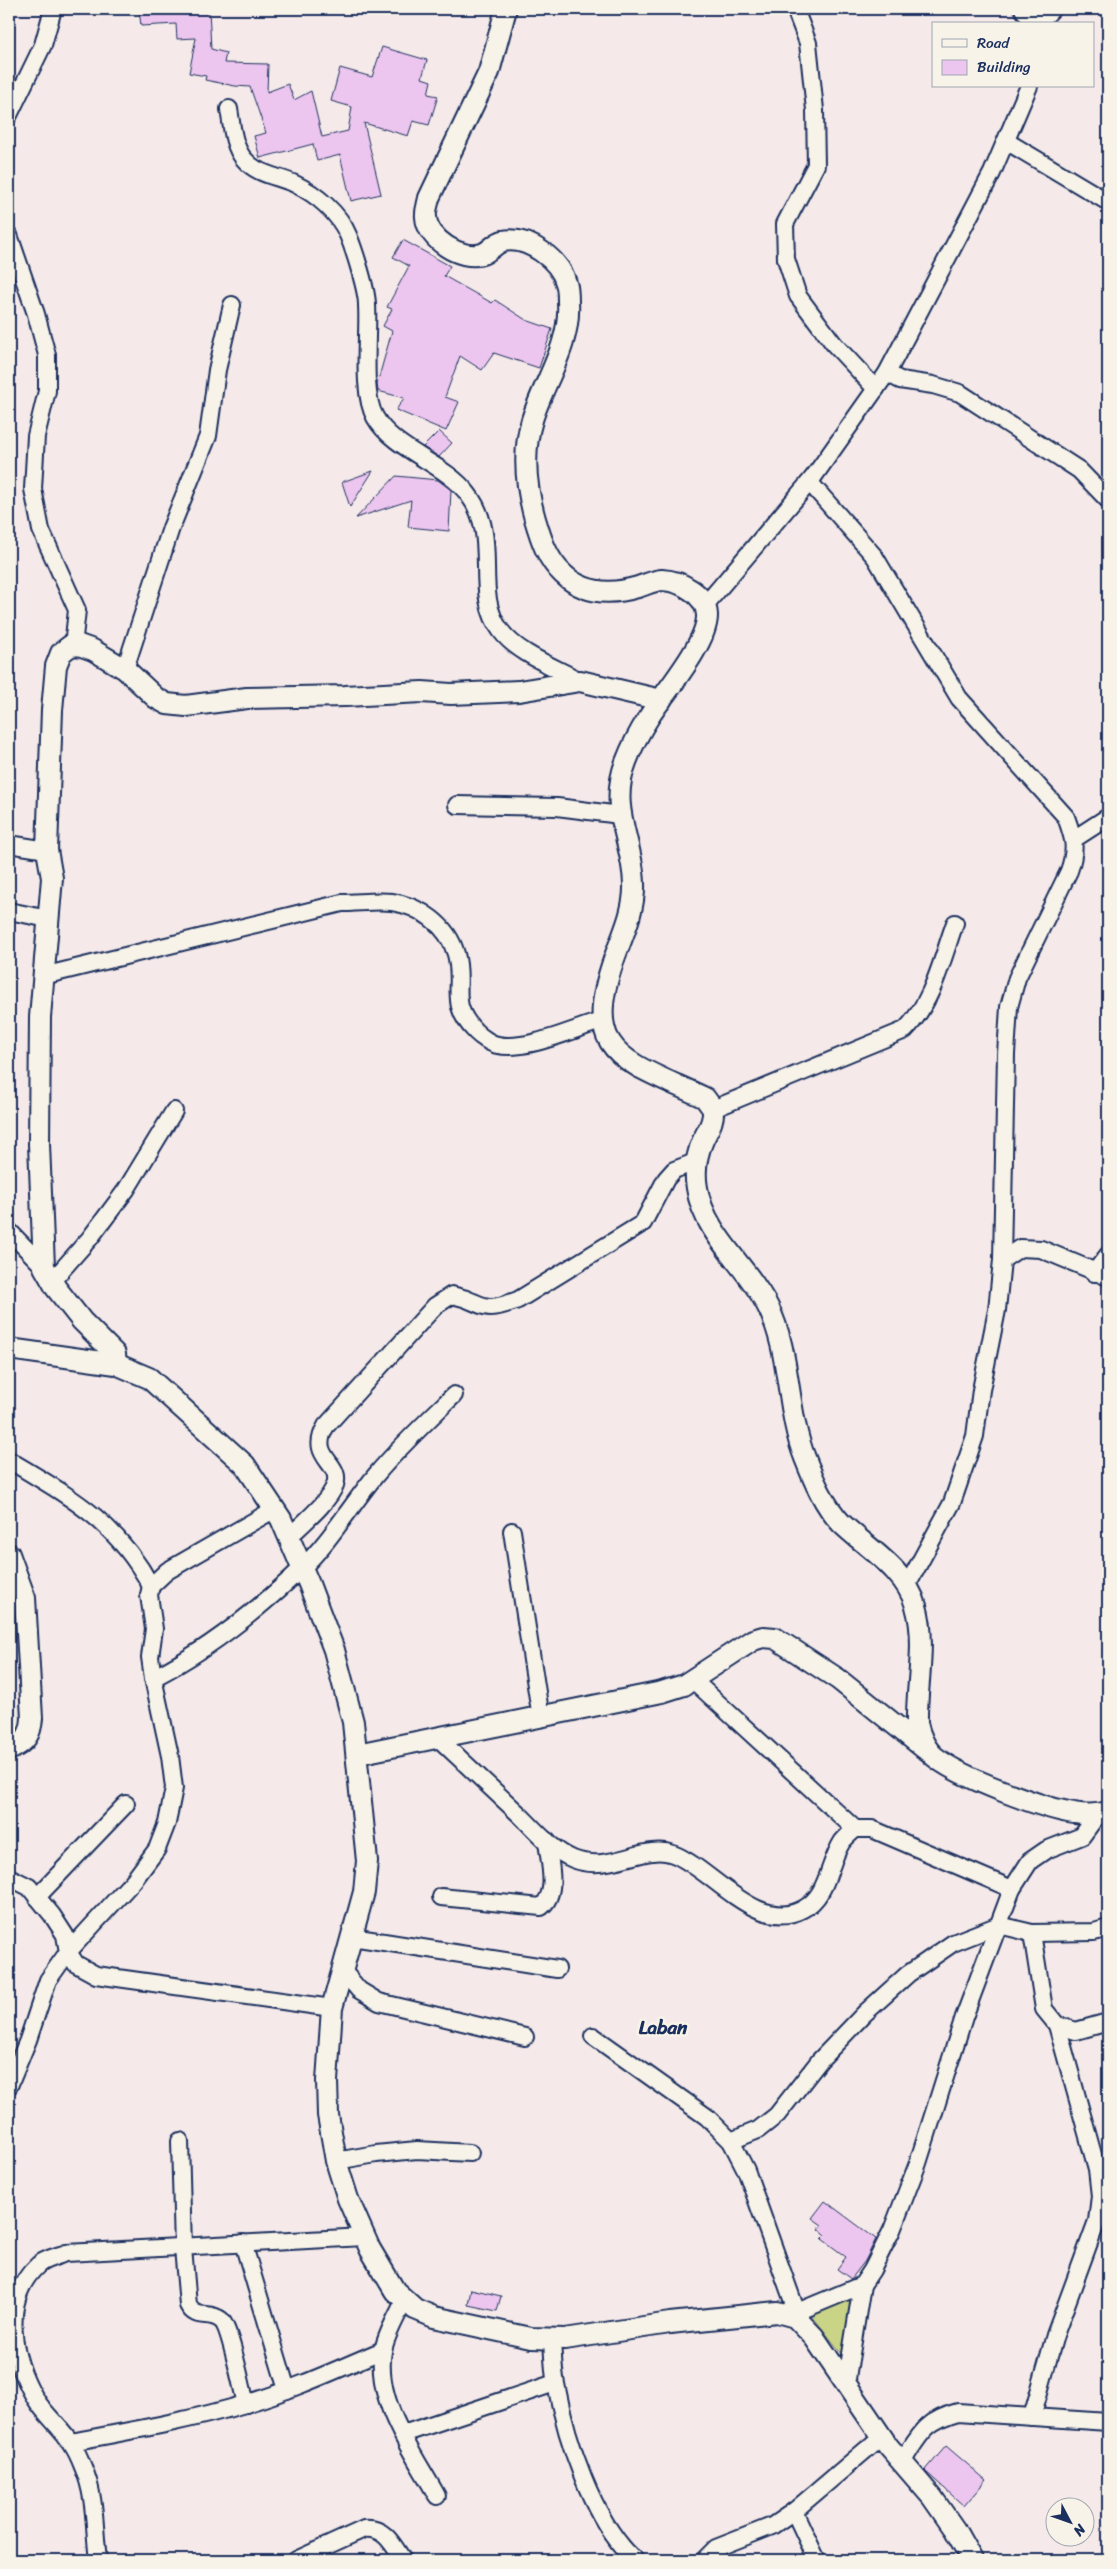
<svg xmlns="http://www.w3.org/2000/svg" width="1117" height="2569" font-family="Sriracha,sans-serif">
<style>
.green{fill:#c9d487;stroke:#728272}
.building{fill:#ecc6ef;stroke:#1b2f5e}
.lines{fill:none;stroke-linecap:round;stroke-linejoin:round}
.minor-casing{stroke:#1b2f5e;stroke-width:20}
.tertiary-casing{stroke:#1b2f5e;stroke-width:24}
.minor{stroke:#f7f3e8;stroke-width:16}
.tertiary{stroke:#f7f3e8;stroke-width:20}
.labels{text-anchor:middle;stroke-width:5;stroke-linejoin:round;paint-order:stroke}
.neighbourhood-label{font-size:19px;font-weight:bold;fill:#1b2f5e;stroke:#f7f3e8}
</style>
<rect width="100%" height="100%" fill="#f5eae9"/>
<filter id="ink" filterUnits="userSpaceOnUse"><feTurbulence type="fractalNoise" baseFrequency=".02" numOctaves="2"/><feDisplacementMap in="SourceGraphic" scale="10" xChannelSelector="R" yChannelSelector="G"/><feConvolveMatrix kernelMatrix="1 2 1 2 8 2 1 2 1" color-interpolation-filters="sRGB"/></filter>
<g filter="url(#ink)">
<!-- green -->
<path class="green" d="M857 2294 847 2360 809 2312Z"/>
<!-- building -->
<g class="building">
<path d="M139 9H209L211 49 226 53 224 63 268 64 267 92 288 84 294 100 311 91 322 137 348 131 352 107 331 101 340 68 372 77 382 47 427 60 422 78 431 81 428 94 438 96 429 125 413 121 408 136 364 123 381 194 351 201 340 155 317 161 313 144 260 158 254 136 266 133 250 87 235 86 205 80 206 76 189 73 196 38 177 39 176 24 141 26Z"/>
<path d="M403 240 450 266 444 276 492 303 495 300 526 320 552 329 539 368 494 353 482 370 460 356 445 397 459 402 446 431 396 410 404 398 378 391 377 384 392 331 383 326 392 309 387 307 409 266 393 257Z"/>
<path d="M439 431 452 443 439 457 423 447Z"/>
<path d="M373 471 350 507 342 482Z"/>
<path d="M396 476 438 480 451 490 449 531 408 527 411 500 356 518Z"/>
<path d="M825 2201 876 2239 865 2261 851 2279 837 2269 846 2257 822 2239 826 2235 819 2229 822 2225 812 2218Z"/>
<path d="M471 2289 501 2296 497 2311 468 2305Z"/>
<path d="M946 2446 986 2480 964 2506 925 2471Z"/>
</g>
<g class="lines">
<!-- minor casing -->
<g class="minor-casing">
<g id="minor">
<path d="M795 9 808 43 815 110 816 165 785 224 786 259 798 296 834 344 876 389"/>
<path d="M1023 9 1034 24"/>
<path d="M1038 24 1052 9"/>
<path d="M229 109C232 126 233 146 244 159 257 175 278 176 295 184 316 194 339 213 348 235 354 249 367 290 367 305 369 335 361 392 375 417 393 450 445 463 468 494 502 538 471 592 501 631 518 654 555 667 580 681"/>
<path d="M9 115 43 45 53 9"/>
<path d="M1006 141 1108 202"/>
<path d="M9 235 36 314 47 355V391L36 436 33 489 41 530 77 610 73 646"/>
<path d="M887 373 900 380 933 385 960 393 1079 470 1108 500"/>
<path d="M706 604 812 479"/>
<path d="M125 669 171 528 208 436 217 370 232 305"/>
<path d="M457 805 557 807 620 815"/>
<path d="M1074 839 1108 817"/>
<path d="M9 844 47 850"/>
<path d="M9 911 48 919"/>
<path d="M43 976 342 903C358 903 376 900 392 902 420 906 448 925 456 954 465 987 447 1003 476 1032 481 1037 491 1044 498 1045 526 1051 574 1029 601 1021"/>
<path d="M713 1109 905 1030C933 1002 942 959 955 923"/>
<path d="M9 1231 44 1267"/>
<path d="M1002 1260 1020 1248 1041 1249 1108 1277"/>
<path d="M1094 1273 1108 1255"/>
<path d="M52 1281 90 1238 126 1190 174 1111"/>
<path d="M9 1460C70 1497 116 1521 151 1586"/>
<path d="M512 1531 541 1718"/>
<path d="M289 1537C302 1524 329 1502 335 1485 343 1462 307 1458 326 1426L435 1306 452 1295C486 1302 478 1315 518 1300L643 1223 666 1179 674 1170 695 1162"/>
<path d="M908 1584 952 1503 975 1436 981 1390 997 1310 1002 1260 1006 1054 1009 1007 1017 978 1069 871C1077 848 1074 839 1066 817L959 698 875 557 812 485V479L887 373 992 173 1029 86"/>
<path d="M153 1678C208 1650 257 1611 302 1568 330 1541 350 1507 375 1476 399 1447 427 1421 454 1395"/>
<path d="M693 1680 855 1829"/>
<path d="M438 1738C466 1764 493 1790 521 1816 536 1831 553 1851 573 1859 610 1874 644 1843 673 1854 711 1868 757 1934 803 1909 828 1896 828 1864 842 1842 846 1837 851 1833 855 1829H872L1012 1889"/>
<path d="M9 1877 29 1887 52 1915 65 1935 68 1952 76 1964 96 1975 332 2008"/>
<path d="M37 1897 126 1804"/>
<path d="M441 1897 541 1907C559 1893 549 1862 547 1841"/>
<path d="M1032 1933 1044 2009 1057 2025 1076 2031 1108 2022"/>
<path d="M352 1937 557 1969"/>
<path d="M342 1970 359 1990 379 2002 525 2037"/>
<path d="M593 2036 707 2117 731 2141 746 2170 796 2310"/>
<path d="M9 2086 28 2040 48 1980 68 1952 134 1880 157 1849 167 1823 174 1788 170 1756 153 1678 150 1657 154 1629 149 1595 151 1586 167 1571 275 1509"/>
<path d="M180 2141 183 2248 188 2305C196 2321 209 2310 221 2320 230 2327 242 2389 246 2404"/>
<path d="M731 2141 758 2130 777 2115 820 2060 865 2013 908 1974 953 1943 999 1925 1032 1933 1094 1932 1108 1928"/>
<path d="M336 2161 376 2154 417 2150 470 2153"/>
<path d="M243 2243 287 2390"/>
<path d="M404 2301C397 2317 386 2334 383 2351 374 2401 414 2454 437 2496"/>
<path d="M790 2315 862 2285 872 2270 892 2230 918 2163 964 2017 1012 1889 1030 1861 1046 1850 1082 1836 1098 1814"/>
<path d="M552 2339C553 2354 553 2370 556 2384 566 2438 593 2523 635 2560"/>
<path d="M846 2385 862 2285"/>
<path d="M1032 2417 1055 2335 1097 2221 1100 2196 1097 2169 1057 2025"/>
<path d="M403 2434 555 2383"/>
<path d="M71 2442C130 2431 188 2421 245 2404 293 2390 338 2369 383 2350"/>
<path d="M902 2462C920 2435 924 2421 958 2412L1108 2422"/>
<path d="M794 2511 817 2560"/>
<path d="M98 2560C94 2529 96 2496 83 2467 80 2459 76 2450 71 2443 61 2427 45 2415 35 2398 12 2358 0 2300 38 2265 44 2259 58 2256 66 2253L364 2237"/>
<path d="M296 2560 364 2529C385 2527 393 2545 403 2560"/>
<path d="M704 2560 716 2548 772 2526 794 2511 881 2437"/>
</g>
</g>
<!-- tertiary casing -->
<g class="tertiary-casing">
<g id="tertiary">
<path d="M506 9 489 72 429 198C428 204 425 211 426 217 427 239 461 261 482 254 489 252 495 243 503 241 528 236 560 260 566 283 568 288 568 296 568 302 571 345 544 381 532 420 522 453 526 487 535 519 541 539 547 559 563 574 584 594 611 595 638 587 645 585 655 580 662 580 682 581 706 595 707 615 708 643 664 693 649 717 640 731 632 746 626 762 608 809 633 840 634 884 635 907 625 930 617 951 578 1055 622 1059 705 1098L713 1109C714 1122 708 1129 703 1140 696 1156 694 1171 697 1188 704 1235 748 1266 768 1307 791 1352 786 1411 805 1458 814 1481 824 1505 841 1523 867 1548 906 1570 916 1606 927 1643 916 1685 917 1723 919 1734 925 1749 935 1757 960 1777 1041 1808 1074 1813 1085 1815 1097 1815 1108 1812"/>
<path d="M9 1349 116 1364 149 1378 245 1465 281 1519 309 1584 334 1650 353 1722 367 1861 364 1892 332 2008 327 2081 328 2115 336 2161 348 2199 370 2249 395 2291 415 2309 434 2317 531 2338 565 2339 670 2323 767 2313 777 2312 795 2317 814 2337 888 2446 932 2497 955 2530 972 2560"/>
<path d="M116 1364 115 1354 82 1321 56 1288 44 1267 39 1144 40 1017 52 878 47 850 52 710 56 666 61 653 70 646 79 645 93 650 125 669 156 698 167 704 186 706 247 698 345 696 422 692 451 694 519 691 580 681 661 700"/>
<path d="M9 1554 25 1598 32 1718C31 1735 25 1743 9 1750"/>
<path d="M357 1754 662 1692 684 1685 753 1640 763 1637 775 1638 838 1679 925 1749"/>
</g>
</g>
<!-- minor -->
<use href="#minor" class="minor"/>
<!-- tertiary -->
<use href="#tertiary" class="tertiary"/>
</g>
</g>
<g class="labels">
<!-- neighbourhood labels -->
<g class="neighbourhood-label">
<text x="663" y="2034">Laban</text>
</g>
</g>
<!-- margin -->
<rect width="1117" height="2569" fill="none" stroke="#f7f3e8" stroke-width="30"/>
<rect x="15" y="15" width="1087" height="2539" fill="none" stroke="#1b2f5e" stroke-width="2" filter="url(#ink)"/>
<!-- legend -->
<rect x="932" y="22" width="162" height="65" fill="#f7f3e8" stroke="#9fa5b1"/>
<rect x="942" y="39" width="25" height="8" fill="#f7f3e8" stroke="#9fa5b1"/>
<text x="977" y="48" font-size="15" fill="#1b2f5e">Road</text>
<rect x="942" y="60" width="25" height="15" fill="#ecc6ef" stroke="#9fa5b1"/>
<text x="977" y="72" font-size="15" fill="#1b2f5e">Building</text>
<!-- north arrow -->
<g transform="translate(1070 2522) rotate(131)"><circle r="24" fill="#f7f3e8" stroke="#9fa5b1"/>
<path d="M0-4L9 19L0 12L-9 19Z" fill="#1b2f5e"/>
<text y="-8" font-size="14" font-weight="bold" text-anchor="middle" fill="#1b2f5e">N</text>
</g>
</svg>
